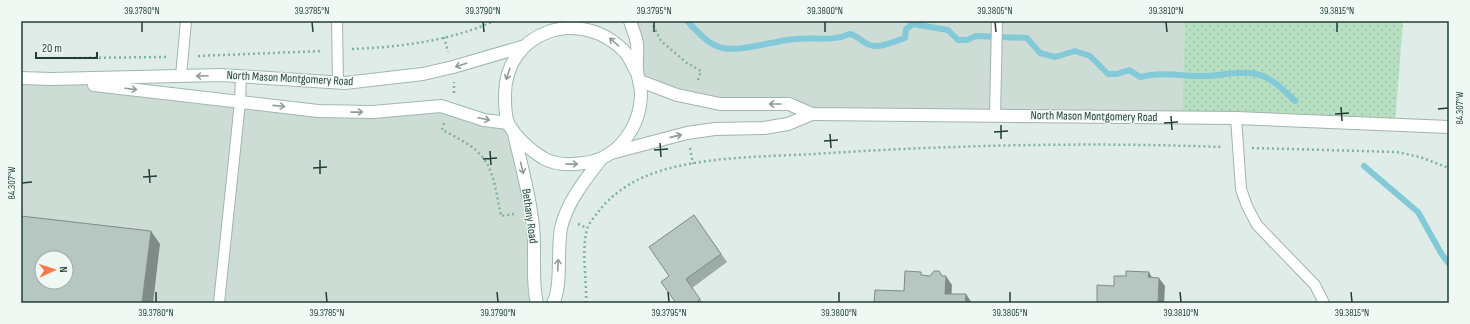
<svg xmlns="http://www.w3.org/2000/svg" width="1470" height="324" font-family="'Sofia Sans Condensed',sans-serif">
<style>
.built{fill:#cedcd6;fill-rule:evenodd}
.grass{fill:url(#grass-dots)}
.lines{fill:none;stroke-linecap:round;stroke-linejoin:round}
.stream{stroke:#82cad7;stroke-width:6}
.service-casing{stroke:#a2b4ae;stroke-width:12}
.tertiary-casing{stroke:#a2b4ae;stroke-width:14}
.secondary-casing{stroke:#9db9af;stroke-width:14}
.path{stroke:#7db3a2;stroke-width:2.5;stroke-dasharray:2 3;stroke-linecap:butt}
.service{stroke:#fff;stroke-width:10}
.tertiary{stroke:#fff;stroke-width:12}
.secondary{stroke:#fff;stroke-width:12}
.wall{fill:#9caba5}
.shaded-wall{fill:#7f8b86}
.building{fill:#b5c7c0;stroke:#7f8b86;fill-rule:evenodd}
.oneway{stroke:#8f9e9a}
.ticks{fill:none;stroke:#1f3e36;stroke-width:1.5}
.labels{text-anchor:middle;stroke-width:3;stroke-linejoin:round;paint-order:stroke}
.street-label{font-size:12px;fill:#1f3e36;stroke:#f0f8f4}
.neatline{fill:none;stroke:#1f3e36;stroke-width:1.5}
.ticks-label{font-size:10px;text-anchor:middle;fill:#1f3e36}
</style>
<defs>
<pattern id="grass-dots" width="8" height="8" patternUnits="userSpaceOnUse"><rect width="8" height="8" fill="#b6e0c1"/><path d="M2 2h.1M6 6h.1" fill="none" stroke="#9cc1a6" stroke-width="1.8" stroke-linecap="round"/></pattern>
</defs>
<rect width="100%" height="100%" fill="#e0ece7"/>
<!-- built -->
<g class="built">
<path d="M632 21H1185L1182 117 812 114 789 104 690 98 637 73Z"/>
<path d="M21 79H51L318 111 429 106 513 131 525 180 537 303H21ZM42 258H66V282H42Z"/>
</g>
<!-- grass -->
<path class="grass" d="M1185 21H1403L1395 124 1182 117Z"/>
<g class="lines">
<!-- stream -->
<g class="stream">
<path d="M687 21C697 31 708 45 723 48 742 52 776 40 796 39 816 37 831 42 850 34 858 36 860 40 867 44 878 50 894 41 905 38L906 29 913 24 948 30 958 40H967L976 36 1027 38 1040 53 1055 57 1075 51 1090 56 1108 74H1117L1129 70 1140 77C1163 71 1185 77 1208 76 1224 75 1245 70 1260 75 1275 80 1284 91 1295 101"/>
<path d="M1364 166 1418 212 1441 253 1449 264"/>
</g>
<!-- service casing -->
<g class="service-casing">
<g id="service">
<path d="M337 21 338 83"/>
<path d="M181 76 186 21"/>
<path d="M995 116 997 21"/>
<path d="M1236 118 1241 189 1247 206 1257 225 1315 285 1324 303"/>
<path d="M219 303 240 102 241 77"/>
</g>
</g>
<!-- tertiary casing -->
<g class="tertiary-casing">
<g id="tertiary">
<path d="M640 81 677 95 720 104H789L812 114 1236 118 1449 127"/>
<path d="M611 153 687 133 715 129 764 128 788 124 812 114"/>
</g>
</g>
<!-- secondary casing -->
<g class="secondary-casing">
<g id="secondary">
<path d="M630 21C632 28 636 36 637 44 638 53 636 62 637 71 638 79 641 86 641 95 640 127 618 159 584 163 571 165 555 165 543 158 529 149 517 139 509 125 505 117 505 106 505 98 503 31 580 5 625 52 630 58 633 66 637 73"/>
<path d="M21 78 51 79 221 75 345 83 423 74 453 67 525 46"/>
<path d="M94 85 318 111 373 112 441 106 484 120 508 123"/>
<path d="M514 134C521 164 530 195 533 227 536 252 531 279 537 303"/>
<path d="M553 303C562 288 557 248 561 228 567 202 585 180 601 159"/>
</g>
</g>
<!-- path -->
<g class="path">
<path d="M651 21 661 41 687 63 701 71 697 83"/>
<path d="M444 37 448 52"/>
<path d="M352 49C400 47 450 41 494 21"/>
<path d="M198 56 323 51"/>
<path d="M74 58 167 57"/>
<path d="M454 93V82"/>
<path d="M444 123 442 130C492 154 491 165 501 216L514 214"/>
<path d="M690 148 693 164"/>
<path d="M1252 148 1397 152 1420 157 1449 168"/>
<path d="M578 224 587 228"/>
<path d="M586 303C587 279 581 253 587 229 589 223 595 216 599 211 610 196 629 183 646 176 696 156 760 157 814 154 950 145 1087 142 1223 147"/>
</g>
<!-- service -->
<use href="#service" class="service"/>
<!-- tertiary -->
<use href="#tertiary" class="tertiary"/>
<!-- secondary -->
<use href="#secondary" class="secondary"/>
</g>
<!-- wall -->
<path class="wall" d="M694 215 727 262 692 288 703 303H676L669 276Z"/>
<!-- shaded-wall -->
<g class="shaded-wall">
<path d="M151 231 160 244 153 303H142Z"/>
<path d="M939 271 946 281V276L952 285 951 302 945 294Z"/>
<path d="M1149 272 1154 281 1148 277Z"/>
<path d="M1159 278 1165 286 1164 303H1158Z"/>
<path d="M966 294 972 303H965Z"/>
</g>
<!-- building -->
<g class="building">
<path d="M694 215 721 254 686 279 700 299 695 303H676L661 282 669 276 649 247Z"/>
<path d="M21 216 151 231 142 303H21ZM42 258H66V282H42Z"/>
<path d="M905 271 921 272V275L930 276 934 271H939L942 276H946L945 294H966L965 303H874L875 290 904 291Z"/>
<path d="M1126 271 1149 272 1148 277 1159 278 1158 303H1097V285L1114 286V276H1126Z"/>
</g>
<!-- one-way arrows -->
<defs><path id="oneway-shaft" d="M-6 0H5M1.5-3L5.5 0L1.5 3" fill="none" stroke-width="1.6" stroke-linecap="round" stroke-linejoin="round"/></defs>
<g class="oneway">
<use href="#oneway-shaft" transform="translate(614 42) rotate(-139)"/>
<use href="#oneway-shaft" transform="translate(461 65) rotate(162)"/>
<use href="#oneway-shaft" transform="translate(508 74) rotate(108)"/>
<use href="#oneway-shaft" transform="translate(202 76) rotate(178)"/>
<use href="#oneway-shaft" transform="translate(131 89) rotate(7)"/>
<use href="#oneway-shaft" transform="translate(775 104) rotate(-180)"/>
<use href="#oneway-shaft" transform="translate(279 106) rotate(6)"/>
<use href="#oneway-shaft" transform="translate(357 112) rotate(-1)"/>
<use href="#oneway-shaft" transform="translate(484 119) rotate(12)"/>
<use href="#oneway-shaft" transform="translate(676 136) rotate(-13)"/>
<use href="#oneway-shaft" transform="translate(572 164) rotate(-1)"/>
<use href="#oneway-shaft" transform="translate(522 168) rotate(76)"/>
<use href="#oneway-shaft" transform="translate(558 265) rotate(-88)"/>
</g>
<!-- ticks -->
<path class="ticks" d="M142 22V32M312 22 313 32M483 22 484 32M654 22V32M825 22V32M995 22 996 32M1166 22 1167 32M1337 22V32M1341 107 1342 121M1438 109 1448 108M1335 114 1349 113M1171 116 1172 130M1164 123 1178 122M1001 125V139M994 132 1008 131M830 134 831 148M824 141 838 140M660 143 661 157M654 150 668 149M490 151 491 165M483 159 497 158M320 160V174M313 168 327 167M149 169 150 183M143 177 157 176M22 183 32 182M156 292V302M326 292 327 302M497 292 498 302M668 292 669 302M839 292V302M1010 292V302M1180 292 1181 302M1351 292 1352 302"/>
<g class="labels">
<!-- street labels -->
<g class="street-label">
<text transform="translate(290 78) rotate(3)" y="4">North Mason Montgomery Road</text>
<text transform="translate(1094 116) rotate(1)" y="4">North Mason Montgomery Road</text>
<text transform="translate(530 216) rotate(82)" y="4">Bethany Road</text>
</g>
</g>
<!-- border -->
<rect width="1470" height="324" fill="none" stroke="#f0f8f4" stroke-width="44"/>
<!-- north arrow -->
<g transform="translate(54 270) rotate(87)"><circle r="19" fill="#f0f8f4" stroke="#9caea8"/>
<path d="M0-3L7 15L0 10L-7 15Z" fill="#ff784b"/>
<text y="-6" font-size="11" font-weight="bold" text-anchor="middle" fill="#1f3e36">N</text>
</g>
<!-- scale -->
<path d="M36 52v6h61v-6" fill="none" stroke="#1f3e36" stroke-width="2"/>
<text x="42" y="52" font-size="12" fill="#1f3e36" stroke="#f0f8f4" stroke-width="3" paint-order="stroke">20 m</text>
<rect x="22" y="22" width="1426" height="280" class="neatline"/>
<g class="ticks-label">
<text x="142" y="14">39.3780°N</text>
<text x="312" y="14">39.3785°N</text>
<text x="483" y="14">39.3790°N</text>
<text x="654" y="14">39.3795°N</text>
<text x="825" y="14">39.3800°N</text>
<text x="995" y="14">39.3805°N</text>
<text x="1166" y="14">39.3810°N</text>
<text x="1337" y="14">39.3815°N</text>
<text transform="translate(1459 108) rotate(-90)" y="4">84.307°W</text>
<text transform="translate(11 183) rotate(-90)" y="4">84.307°W</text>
<text x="156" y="316">39.3780°N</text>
<text x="327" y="316">39.3785°N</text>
<text x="498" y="316">39.3790°N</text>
<text x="669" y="316">39.3795°N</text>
<text x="839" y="316">39.3800°N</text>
<text x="1010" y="316">39.3805°N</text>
<text x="1181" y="316">39.3810°N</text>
<text x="1352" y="316">39.3815°N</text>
</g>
</svg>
